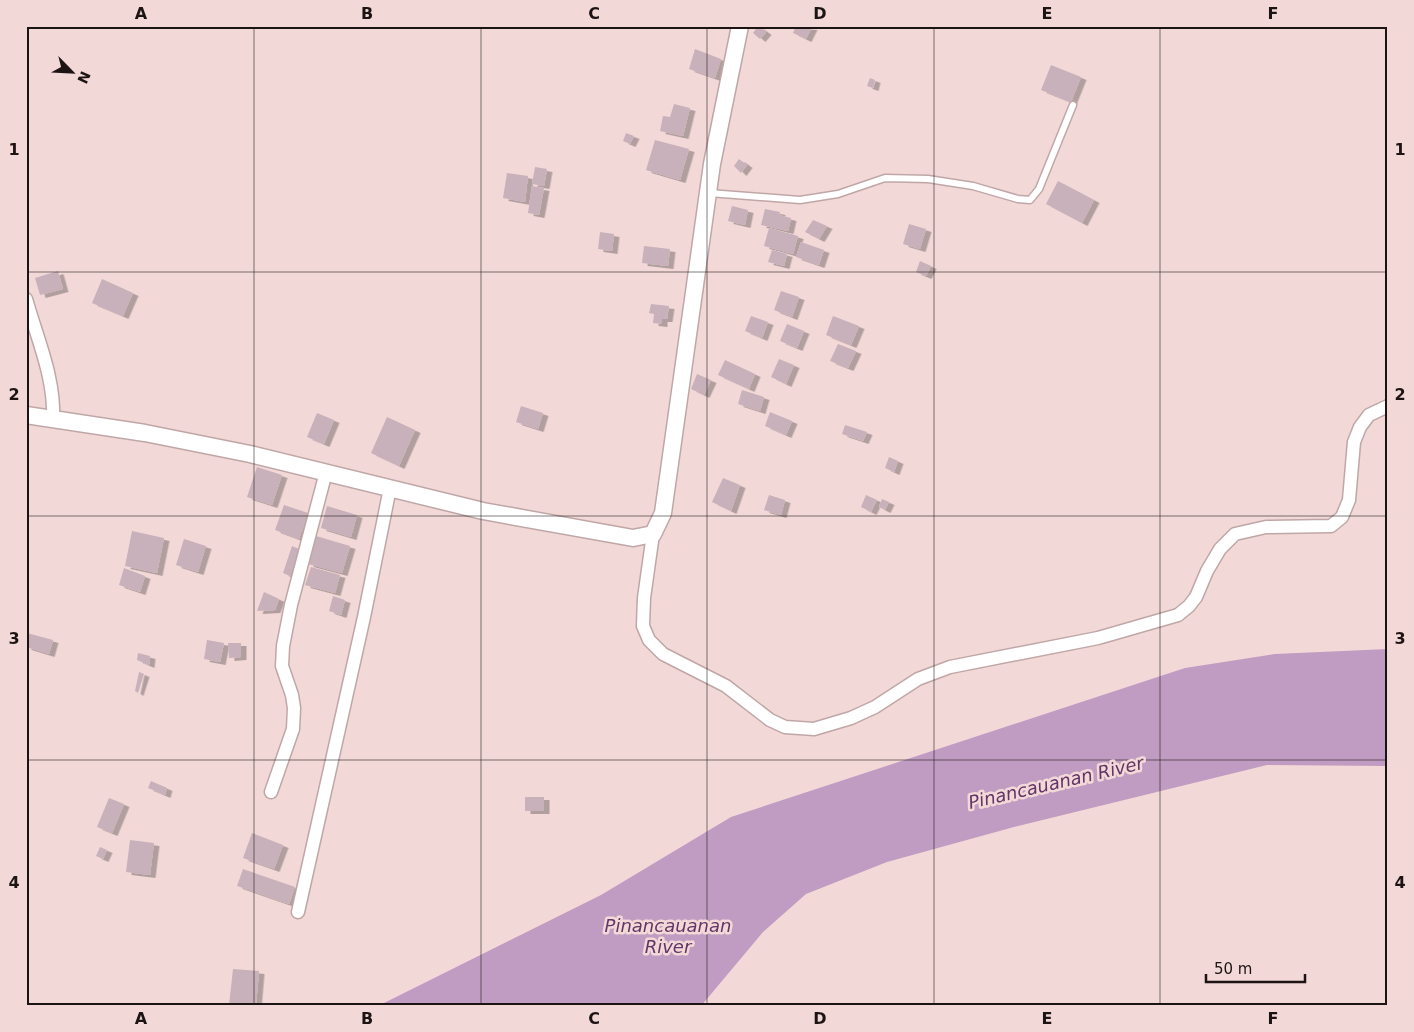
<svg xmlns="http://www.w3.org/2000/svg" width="1414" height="1032" font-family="'DejaVu Sans',sans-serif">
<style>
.water{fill:#c09bc2}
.building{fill:#c8b1ba;filter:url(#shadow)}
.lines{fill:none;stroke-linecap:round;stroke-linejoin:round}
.service-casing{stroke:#c0a7a7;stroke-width:9}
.minor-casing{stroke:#c0a7a7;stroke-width:15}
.tertiary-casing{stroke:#c0a7a7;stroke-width:19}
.service{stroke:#fff;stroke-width:6}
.minor{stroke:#fff;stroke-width:12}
.tertiary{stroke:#fff;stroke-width:16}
.grid{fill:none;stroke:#1c1313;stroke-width:1;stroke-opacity:0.55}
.labels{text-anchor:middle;stroke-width:5;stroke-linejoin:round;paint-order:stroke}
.water-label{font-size:18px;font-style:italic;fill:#633467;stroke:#f2d8d7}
.neatline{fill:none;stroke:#1c1313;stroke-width:2}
.grid-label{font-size:16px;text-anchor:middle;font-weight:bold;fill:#1c1313}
</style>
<defs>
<filter id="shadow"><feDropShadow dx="5.5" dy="3" stdDeviation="0" flood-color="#0004"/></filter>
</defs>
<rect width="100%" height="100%" fill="#f2d8d7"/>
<!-- water -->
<path class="water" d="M1388 649V766L1267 765 1014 827 887 862 806 894 763 932 701 1006H378L601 895 731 817 1185 668 1275 654Z"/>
<!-- building -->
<g class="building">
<path d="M758 26 766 32 760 39 753 33Z"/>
<path d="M796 26 812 27 806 39 793 33Z"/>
<path d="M695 49 721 59 715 78 689 69Z"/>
<path d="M1051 65 1081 77 1071 102 1041 90Z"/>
<path d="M870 78 875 80 873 88 867 86Z"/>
<path d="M674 104 690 108 683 136 660 131 663 116 670 117Z"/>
<path d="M626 133 634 136 630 144 623 141Z"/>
<path d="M655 140 689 149 680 180 646 170Z"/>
<path d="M739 159 747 165 741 173 734 166Z"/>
<path d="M535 167 547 169 544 186 532 184Z"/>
<path d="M507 173 528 176 525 202 503 198Z"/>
<path d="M1058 181 1094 200 1082 223 1046 204Z"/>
<path d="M532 186 544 188 539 215 528 213Z"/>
<path d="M732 206 748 210 745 225 728 221Z"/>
<path d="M765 209 780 212 779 215 791 218 788 231 761 225Z"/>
<path d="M813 220 827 226 819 239 805 232Z"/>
<path d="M909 224 926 229 920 249 903 244Z"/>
<path d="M769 228 798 236 793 254 764 246Z"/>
<path d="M600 232 614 234 612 251 598 249Z"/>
<path d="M801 242 824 250 819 265 796 257Z"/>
<path d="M644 246 670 249 668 266 642 263Z"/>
<path d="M772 250 787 254 784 266 768 262Z"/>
<path d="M920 261 931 266 926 276 916 272Z"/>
<path d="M58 271 63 289 40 295 35 278Z"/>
<path d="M102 279 133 293 123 316 92 303Z"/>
<path d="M781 291 799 297 792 317 774 310Z"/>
<path d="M651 304 669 306 667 319H662V324L653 323 654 314 649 313Z"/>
<path d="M751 316 768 322 762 338 745 331Z"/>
<path d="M833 316 859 326 851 345 826 335Z"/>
<path d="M787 324 804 331 797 348 780 341Z"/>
<path d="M838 344 856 351 848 368 830 361Z"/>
<path d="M779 359 794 365 786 384 771 377Z"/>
<path d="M725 360 755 374 749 389 718 375Z"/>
<path d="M697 374 711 380 704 395 691 389Z"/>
<path d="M742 390 764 397 760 411 738 404Z"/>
<path d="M521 406 543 413 538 429 516 422Z"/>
<path d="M770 412 792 421 786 435 765 426Z"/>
<path d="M317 413 334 420 324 444 307 437Z"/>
<path d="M387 417 415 430 399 466 371 453Z"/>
<path d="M845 425 867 432 863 441 842 434Z"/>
<path d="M889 457 898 461 894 472 885 468Z"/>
<path d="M257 467 282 475 272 505 247 497Z"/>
<path d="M723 478 740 485 731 511 712 502Z"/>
<path d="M769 495 785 500 781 515 764 510Z"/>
<path d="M866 495 877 500 871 512 861 507Z"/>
<path d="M882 499 889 502 885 510 879 507Z"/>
<path d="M284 505 308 513 299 539 275 530Z"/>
<path d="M327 506 357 515 351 537 321 528Z"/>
<path d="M132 531 164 538 157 573 125 566Z"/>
<path d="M316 536 350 546 342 573 308 564Z"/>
<path d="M184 539 206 546 198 572 176 565Z"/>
<path d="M292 546 299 549 290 576 283 573Z"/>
<path d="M311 567 340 575 335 593 305 585Z"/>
<path d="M124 568 145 576 140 592 119 585Z"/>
<path d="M264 592 279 599 275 610 257 611Z"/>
<path d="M333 596 345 600 341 615 329 611Z"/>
<path d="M27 633 53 640 49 654 26 647Z"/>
<path d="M207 640 224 643 220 662 204 659Z"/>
<path d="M228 643H241V657L229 658Z"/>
<path d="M138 653 150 656 149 665 137 660Z"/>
<path d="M139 672 144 674 138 693 135 691Z"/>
<path d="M151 781 167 788 165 795 148 788Z"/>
<rect x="525" y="797" width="19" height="14"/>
<path d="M109 798 124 804 112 833 97 827Z"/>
<path d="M252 833 283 845 274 869 243 858Z"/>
<path d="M130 840 154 843 150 875 126 872Z"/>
<path d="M100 847 107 850 103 859 96 856Z"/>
<path d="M243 869 295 887 289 904 237 886Z"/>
<path d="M233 969 259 971 256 1006 229 1005Z"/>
</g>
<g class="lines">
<!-- service casing -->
<g class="service-casing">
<path id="service" d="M709 193 800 200 838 194 885 178 928 179 973 186 1018 199 1030 200 1039 189 1073 105"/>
</g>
<!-- minor casing -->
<g class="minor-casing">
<g id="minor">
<path d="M26 299C37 338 55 378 53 419"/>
<path d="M653 534 644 598 643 626 649 640 663 654 726 686 770 720 785 727 814 729 851 718 875 707 918 679 950 667 1098 638 1178 615 1189 606 1196 597 1207 571 1220 549 1235 534 1266 527 1331 526 1342 517 1349 500 1354 442 1360 427 1369 415 1388 406"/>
<path d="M271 792 293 729 294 708 292 695 282 666 283 646 291 605 326 472"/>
<path d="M298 912 364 617 390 488"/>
</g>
</g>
<!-- tertiary casing -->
<g class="tertiary-casing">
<path id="tertiary" d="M26 415 145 433 250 454 483 511 633 538 653 534 663 513 712 164 740 26"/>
</g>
<!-- service -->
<use href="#service" class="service"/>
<!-- minor -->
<use href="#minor" class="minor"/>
<!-- tertiary -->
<use href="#tertiary" class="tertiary"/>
</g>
<!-- grid -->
<path class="grid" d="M254 26V1006M481 26V1006M707 26V1006M934 26V1006M1160 26V1006M26 272H1388M26 516H1388M26 760H1388"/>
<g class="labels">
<!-- water labels -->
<g class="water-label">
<text transform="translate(1056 783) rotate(-13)" y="6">Pinancauanan River</text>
<text x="668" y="932">Pinancauanan<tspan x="668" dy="21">River</tspan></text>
</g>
</g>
<!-- border -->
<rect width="1414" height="1032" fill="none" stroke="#f2d8d7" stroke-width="55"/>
<!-- north arrow -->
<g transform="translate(72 72) rotate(114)" stroke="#f2d8d7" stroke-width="4" paint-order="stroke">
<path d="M0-4L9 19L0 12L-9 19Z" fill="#1c1313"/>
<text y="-8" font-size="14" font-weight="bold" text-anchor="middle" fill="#1c1313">N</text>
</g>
<!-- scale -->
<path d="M1206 974v8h99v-8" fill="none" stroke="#1c1313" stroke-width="2.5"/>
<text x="1214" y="974" font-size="15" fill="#1c1313" stroke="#f2d8d7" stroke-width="4" paint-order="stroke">50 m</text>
<rect x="28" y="28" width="1358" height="976" class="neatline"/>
<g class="grid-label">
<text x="141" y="19">A</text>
<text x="367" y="19">B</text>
<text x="594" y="19">C</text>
<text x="820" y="19">D</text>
<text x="1047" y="19">E</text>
<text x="1273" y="19">F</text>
<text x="14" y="155">1</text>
<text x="1400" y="155">1</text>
<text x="14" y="400">2</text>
<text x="1400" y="400">2</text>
<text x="14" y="644">3</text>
<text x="1400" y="644">3</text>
<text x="14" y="888">4</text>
<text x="1400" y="888">4</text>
<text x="141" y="1024">A</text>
<text x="367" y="1024">B</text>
<text x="594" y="1024">C</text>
<text x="820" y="1024">D</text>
<text x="1047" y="1024">E</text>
<text x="1273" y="1024">F</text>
</g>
</svg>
